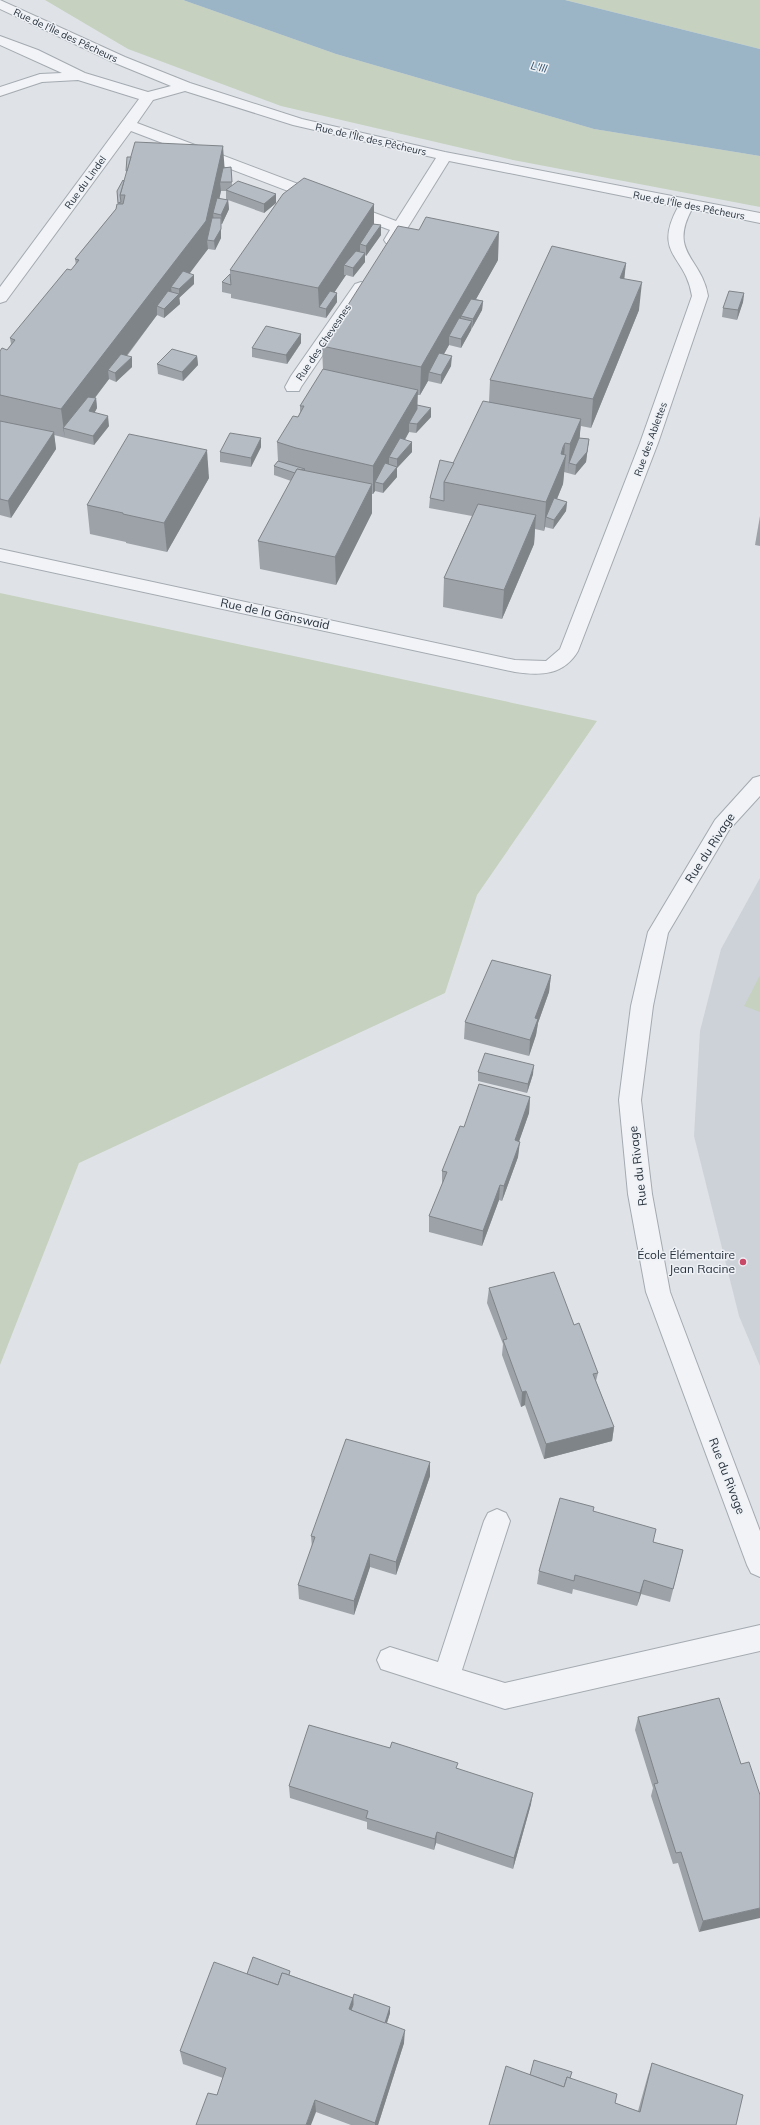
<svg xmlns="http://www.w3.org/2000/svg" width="760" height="2125" font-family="Mulish,sans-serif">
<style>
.built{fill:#cdd2d9}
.green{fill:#c6d1c0}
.water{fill:#9bb4c6}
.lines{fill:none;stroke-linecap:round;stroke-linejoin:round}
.minor-casing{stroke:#a4aab1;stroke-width:2}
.minor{fill:#f1f3f6;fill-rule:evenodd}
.wall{fill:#9da2a9;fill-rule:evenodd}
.shaded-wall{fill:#7f8489}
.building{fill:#b6bcc4;stroke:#7f8489}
.poi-dot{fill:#c74967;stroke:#eef1f5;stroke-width:1.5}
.labels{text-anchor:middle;stroke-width:3;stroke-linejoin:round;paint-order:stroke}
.far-street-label{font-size:10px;fill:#28323d;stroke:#eef1f5}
.far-water-label{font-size:11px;font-style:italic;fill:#35546f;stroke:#eef1f5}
.street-label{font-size:12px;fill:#28323d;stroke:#eef1f5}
.poi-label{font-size:12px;fill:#28323d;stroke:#eef1f5;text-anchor:end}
</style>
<rect width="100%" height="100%" fill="#dfe3e7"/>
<!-- built -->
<path class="built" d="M760 878V1366L739 1316 694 1136 700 1031 721 949Z"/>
<!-- green -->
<g class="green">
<path d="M45 0H183L336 54 594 129 760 156V207L513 160 281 106 128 49Z"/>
<path d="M565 0H760V49Z"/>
<path d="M0 593 597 721 477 895 445 993 79 1163 0 1365Z"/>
<path d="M760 975V1012L744 1006Z"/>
</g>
<!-- water -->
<path class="water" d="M183 0H565L760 49V156L594 129 336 54Z"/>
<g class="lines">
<!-- minor casing -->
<g class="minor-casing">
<g id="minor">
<path d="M0 0 125 57 190 83 302 119 445 152 760 213V223L692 209C668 253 702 258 708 296L658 443 578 651C564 675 541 676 515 672L0 561V549L515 660 546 661 560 649 640 443 692 296C686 255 652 255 678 207L449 161 400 240 398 243H386L384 240 390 230 131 131 6 301 0 303V287L139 99 78 80 42 82 0 96V87L40 74 62 73 0 45V36L38 50 85 73 148 92 171 86 115 63 0 9ZM185 91 293 125 436 158 396 221 137 123 153 100Z"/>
<path d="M361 282 367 284 369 287 301 387 299 391H287L285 387 291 376 355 284Z"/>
<path d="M760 776V796L729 830 668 933 653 1006 641 1100 652 1194 670 1292 760 1531V1577L751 1573 747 1565 646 1292 628 1194 619 1100 631 1006 648 932 715 820 753 778Z"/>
<path d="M497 1509 506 1513 510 1521 462 1670 505 1683 760 1625V1651L505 1709 381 1669 377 1660 381 1651 390 1647 438 1662 484 1521 488 1513Z"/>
</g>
</g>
<!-- minor -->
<use href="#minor" class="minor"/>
</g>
<!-- wall -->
<g class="wall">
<path d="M231 167 232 185 276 194V203L264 213 228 200 229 209 222 224H221V238L215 250 208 249 189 273 194 284 179 298 180 304 164 318 157 315 127 356 132 367 116 382 109 379 95 398H96L97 408 94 413 109 426 94 445 54 435 56 449 11 518 0 515V351L7 350 11 344 10 338 76 265 75 259 116 209 118 204 117 191 225 168ZM221 191H226V199H219Z"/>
<path d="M374 204V224L381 235 366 256 365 255V262L353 277 346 275 334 292 337 293V302L326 318 231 298V294L222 292V282L230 274V270Z"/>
<path d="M498 260 476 299 483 301 482 310 472 328 471 330 461 348 449 345 444 354 451 366 441 384 428 381 420 395H417V405L431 417 416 433 409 432 405 440 412 442V452L397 468V477L383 493 375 491 373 494H372V513L336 585 260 569 258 541 291 481 274 475V466L278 461 277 442 298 417 300 412V406L323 370 322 346Z"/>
<path d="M626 263 624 278 639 310 591 428 581 426 579 438 589 439 586 462 575 475 564 472 563 484 557 499 567 502 566 511 553 529 545 527 544 531 535 529 534 544 502 619 443 607 444 578 472 516 429 508 430 498 454 463 489 402 490 380Z"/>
<path d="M744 293 743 302 737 320 722 317 723 308Z"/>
<path d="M301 334V343L287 364 252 357V348Z"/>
<path d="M197 356 198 365 183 381 158 374 157 364Z"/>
<path d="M261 438V447L251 467 220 462V452Z"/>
<path d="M209 478 167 552 126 543V542L90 534 87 505Z"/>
<path d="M760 516V546L755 545Z"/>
<path d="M551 975 549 992 538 1023 536 1035 529 1056 464 1039 465 1022Z"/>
<path d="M478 1072 533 1074 527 1093 478 1081Z"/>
<path d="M530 1097 529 1113 519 1141 518 1157 502 1201 499 1200 482 1246 429 1232V1216L442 1185V1171L464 1127Z"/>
<path d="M489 1288 574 1325 598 1373 596 1381 614 1427 612 1441 544 1459 525 1405 521 1407 502 1355 503 1344 487 1303Z"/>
<path d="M430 1462V1476L396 1575 370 1567 354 1615 299 1599 298 1585 312 1547 311 1536Z"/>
<path d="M593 1511 653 1542 683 1550 670 1602 641 1594 637 1606 573 1589 572 1594 537 1584 539 1571Z"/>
<path d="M638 1717 741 1764 760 1795 699 1932 678 1863 673 1864 651 1796 653 1788 635 1730Z"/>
<path d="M457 1768 531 1804 513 1869 436 1843 434 1850 367 1829V1822L290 1798 289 1786Z"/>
<path d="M247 1974 290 1975 353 1998 390 2007V2013L387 2023 404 2043 378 2125H351L316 2112 217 2095 223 2078 183 2064 180 2051Z"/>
<path d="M652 2063 736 2125H489L570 2078 615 2103 638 2111 648 2075Z"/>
</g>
<!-- shaded-wall -->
<g class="shaded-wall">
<path d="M223 146 225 174 220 182 221 191 216 214 213 213 214 223 207 240 208 249 178 289 171 287 172 296 157 306V315L114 372 108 370 109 379 70 430 63 428 65 438 61 409Z"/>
<path d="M276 194V203L264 213V204Z"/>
<path d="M228 200 229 209 222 224 221 215Z"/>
<path d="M374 204V232L360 244V253L344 265V275H346L324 308 319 307 318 288Z"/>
<path d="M221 218V238L215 250 214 241Z"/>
<path d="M381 225V235L366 256V246Z"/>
<path d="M499 232 498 260 466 317 461 316V325L449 336V345L433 373 429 372 428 381 420 395 421 367Z"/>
<path d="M365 253V262L353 277V268Z"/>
<path d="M626 263 623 291 620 278Z"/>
<path d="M194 275V284L179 298V289Z"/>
<path d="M642 282 639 310 591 428 593 399Z"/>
<path d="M337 293V302L326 318V309Z"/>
<path d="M744 293 743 302 737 320 738 310Z"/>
<path d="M179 294 180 304 164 318V309Z"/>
<path d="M483 301 482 310 472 328 473 319Z"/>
<path d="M472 321 471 330 461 348V339Z"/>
<path d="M301 334V343L287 364 286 355Z"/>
<path d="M197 356 198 365 183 381 182 372Z"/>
<path d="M452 356 451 366 441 384V375Z"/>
<path d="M132 357V367L116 382 115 373Z"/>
<path d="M418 390 417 418 409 423V432L394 458 389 457V466L375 482V491L373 494V466Z"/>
<path d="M96 398 97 408 90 421 89 411Z"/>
<path d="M431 408V417L416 433 417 424Z"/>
<path d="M108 416 109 426 94 445 93 436Z"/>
<path d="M581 419 579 448 569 463 568 473 570 444Z"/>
<path d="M54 432 56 449 11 518 8 501Z"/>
<path d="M261 438V447L251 467V458Z"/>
<path d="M589 439 586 462 575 475 576 465Z"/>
<path d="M412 442V452L397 468V477L383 493V484L397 467V459Z"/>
<path d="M565 443 564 458 566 455 563 484 549 518 546 517 545 527 544 531 546 502 561 454Z"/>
<path d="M207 450 209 478 167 552 164 523Z"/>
<path d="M372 484V513L336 585 335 557Z"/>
<path d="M567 502 566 511 553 529 554 520Z"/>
<path d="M536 515 534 544 502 619 504 590Z"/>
<path d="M551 975 549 992 538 1023 536 1035 529 1056 530 1040 535 1018Z"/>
<path d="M534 1065 533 1074 527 1093 528 1084Z"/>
<path d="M530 1097 529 1113 514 1156 515 1140Z"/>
<path d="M520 1142 518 1157 502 1201 504 1186Z"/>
<path d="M500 1185 499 1200 482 1246 483 1231Z"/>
<path d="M526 1391 525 1405 521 1407 522 1392Z"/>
<path d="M614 1427 612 1441 544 1459 546 1444Z"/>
<path d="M430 1462V1476L396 1575V1562Z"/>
<path d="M370 1554V1567L354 1615V1601Z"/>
<path d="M644 1580 641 1594 637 1606 640 1593Z"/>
<path d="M533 1793 531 1804 513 1869 514 1858Z"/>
<path d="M437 1832 436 1843 434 1850 435 1839Z"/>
<path d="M760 1908V1918L699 1932 703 1921Z"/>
<path d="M353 1998V2011L349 2009Z"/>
<path d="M390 2007V2013L383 2035V2030Z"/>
<path d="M405 2030 404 2043 378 2125H375V2123Z"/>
<path d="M315 2100 316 2112 311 2125H306Z"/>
</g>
<!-- building -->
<g class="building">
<path d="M135 142 223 146 206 221 61 409 0 395V351L2 348 7 350 15 340 10 338 67 269 71 270 79 260 75 259 116 209 117 204H123L125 195H120Z"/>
<path d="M127 157H131L127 171H126Z"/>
<path d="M231 167 232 182H220L223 168Z"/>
<path d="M304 178 374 204 318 288 230 270 283 194Z"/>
<path d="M123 180 124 181 120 195 121 202 118 203 117 191Z"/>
<path d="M238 181 276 194 264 204 226 190Z"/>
<path d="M217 198 228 200 221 215 213 213Z"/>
<path d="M426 217 499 232 421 367 322 346 398 226 419 230Z"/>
<path d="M212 218H221V229L214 241 207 240Z"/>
<path d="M373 224 381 225 366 246 360 244Z"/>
<path d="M552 246 626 263 620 278 642 282 593 399 490 380Z"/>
<path d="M356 251 365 253 353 268 344 265Z"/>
<path d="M183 271 194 275 179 289 171 287Z"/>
<path d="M230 274 231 285 222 282Z"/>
<path d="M168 291 179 294 164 309 157 306Z"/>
<path d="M330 291 337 293 326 309 319 307Z"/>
<path d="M729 291 744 293 738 310 723 308Z"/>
<path d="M471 299 483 301 473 319 461 316Z"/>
<path d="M459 318 472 321 461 339 449 336Z"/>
<path d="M266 326 301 334 286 355 252 348Z"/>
<path d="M172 349 197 356 182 372 157 364Z"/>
<path d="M439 353 452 356 441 375 429 372Z"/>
<path d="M121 354 132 357 115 373 108 370Z"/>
<path d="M323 369 418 390 373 466 296 448 277 442 293 416 298 417 304 406H300Z"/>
<path d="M88 397 96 398 89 411 108 416 93 436 63 428Z"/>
<path d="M483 401 581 419 570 444 565 443 563 447 561 454 566 455 546 502 444 482Z"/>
<path d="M417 405 431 408 417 424 409 423 417 409Z"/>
<path d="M0 421 54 432 8 501 0 499Z"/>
<path d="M230 433 261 438 251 458 220 452Z"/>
<path d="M129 434 207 450 164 523 123 514V513L87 505Z"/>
<path d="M400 438 412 442 397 459 389 457Z"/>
<path d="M579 438 589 439 587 452 576 465 569 463Z"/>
<path d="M440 460 454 463 444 482V501L430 498Z"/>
<path d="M278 461 305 469 304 470 297 469 295 473 274 466Z"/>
<path d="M385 463 397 467 383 484 375 482Z"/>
<path d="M297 469 372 484 335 557 258 541Z"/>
<path d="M554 498 567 502 554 520 546 517Z"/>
<path d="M478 504 536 515 504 590 444 578Z"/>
<path d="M492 960 551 975 535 1018 538 1019 530 1040 465 1022Z"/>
<path d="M485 1053 534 1065 528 1084 478 1072Z"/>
<path d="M479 1084 530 1097 515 1140 520 1142 504 1186 500 1185 483 1231 429 1216 447 1172 442 1171 460 1126 464 1127Z"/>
<path d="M554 1272 574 1325 579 1323 598 1373 593 1374 614 1427 546 1444 526 1391 522 1392 503 1340 507 1339 489 1288Z"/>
<path d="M346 1439 430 1462 396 1562 370 1554 354 1601 298 1585 315 1537 311 1536Z"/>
<path d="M560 1498 594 1507 593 1511 656 1529 653 1542 683 1550 673 1589 644 1580 640 1593 575 1575 574 1581 539 1571Z"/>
<path d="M719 1698 741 1764 749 1762 760 1795V1908L703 1921 681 1852 676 1853 654 1784 658 1783 638 1717Z"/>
<path d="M309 1725 390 1748 392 1742 458 1763 456 1768 533 1793 514 1858 437 1832 435 1839 366 1818 368 1811 289 1786Z"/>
<path d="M253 1957 290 1971 289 1975 282 1973 278 1985 247 1974Z"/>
<path d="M214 1962 278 1985 282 1973 286 1974 353 1998 349 2009 405 2030 375 2123 315 2100 306 2125H196L208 2093 217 2095 226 2068 180 2051Z"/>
<path d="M354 1994 390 2007 385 2023 351 2010 353 2005V1998Z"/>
<path d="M534 2060 572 2072 570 2078 567 2077 564 2087 530 2075Z"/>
<path d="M652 2063 743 2095 736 2125H489L506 2066 564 2087 567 2077 617 2094 615 2103 640 2112Z"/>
</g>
<!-- markers -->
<circle class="poi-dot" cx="743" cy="1262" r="4"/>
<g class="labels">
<!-- far-street labels -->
<g class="far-street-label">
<text transform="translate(66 35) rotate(25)" y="4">Rue de l'Île des Pêcheurs</text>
<text transform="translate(371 139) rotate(13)" y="4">Rue de l'Île des Pêcheurs</text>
<text transform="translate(85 182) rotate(-54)" y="4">Rue du Lindel</text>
<text transform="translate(689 205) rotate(11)" y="4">Rue de l'Île des Pêcheurs</text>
<text transform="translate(323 342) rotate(-56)" y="4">Rue des Chevesnes</text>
<text transform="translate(650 439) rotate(-70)" y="4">Rue des Ablettes</text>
</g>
<!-- far-water labels -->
<g class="far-water-label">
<text transform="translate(539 67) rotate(13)" y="4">L'Ill</text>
</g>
<!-- street labels -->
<g class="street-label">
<text transform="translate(275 614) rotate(12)" y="4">Rue de la Gänswaid</text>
<text transform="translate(710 848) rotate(-57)" y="4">Rue du Rivage</text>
<text transform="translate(638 1166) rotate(-97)" y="4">Rue du Rivage</text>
<text transform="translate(727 1476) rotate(69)" y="4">Rue du Rivage</text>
</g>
<!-- poi labels -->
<g class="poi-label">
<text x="735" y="1259">École Élémentaire<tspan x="735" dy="14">Jean Racine</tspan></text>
</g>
</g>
</svg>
